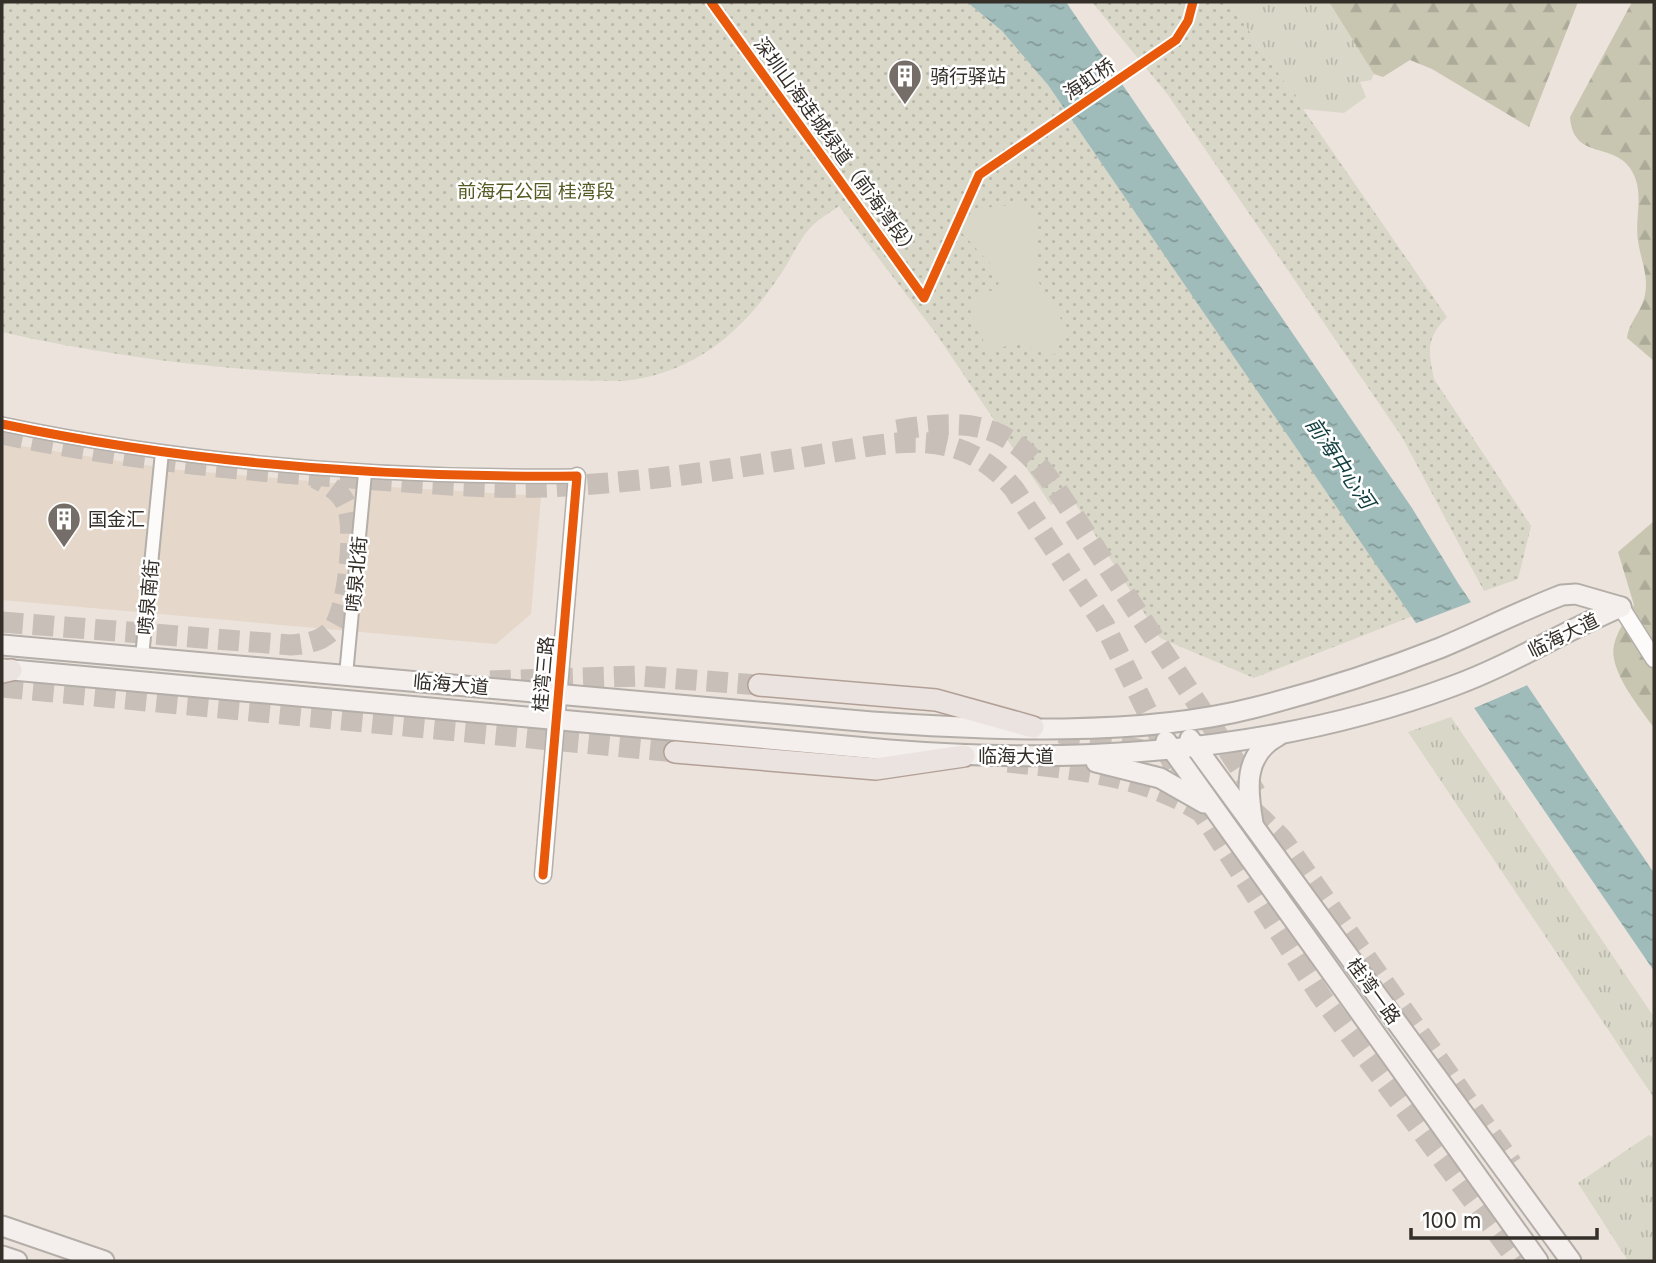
<svg xmlns="http://www.w3.org/2000/svg" width="1656" height="1263" font-family="Inter,'Noto Sans SC',sans-serif">
<style>
.built{fill:#e5d7c9}
.grass{fill:url(#grass-tufts)}
.forest{fill:url(#forest-firs)}
.park{fill:url(#park-dots)}
.garden{fill:#d9d7c8}
.water{fill:url(#water-ripples)}
.pier{fill:#ebe3dc}
.lines{fill:none;stroke-linecap:round;stroke-linejoin:round}
.primary-tunnel{stroke:#c7bfb8;stroke-width:21;stroke-dasharray:21 10;stroke-linecap:butt}
.minor-casing{stroke:#b4aea9;stroke-width:16}
.tertiary-casing{stroke:#b4aea9;stroke-width:19}
.secondary-casing{stroke:#b4aea9;stroke-width:23}
.primary-casing{stroke:#b2a097;stroke-width:24}
.minor{stroke:#fcfbfa;stroke-width:12}
.tertiary{stroke:#fcfbfa;stroke-width:16}
.secondary{stroke:#f4efec;stroke-width:19}
.primary{stroke:#ebe3df;stroke-width:21}
.cycleway-casing{stroke:#fff;stroke-width:13}
.cycleway{stroke:#e8590c;stroke-width:9}
.labels{text-anchor:middle;stroke-width:5;stroke-linejoin:round;paint-order:stroke}
.poi-label{font-size:19px;fill:#352f2a;stroke:#fff;text-anchor:start}
.street-label{font-size:19px;fill:#352f2a;stroke:#fff}
.park-label{font-size:19px;fill:#575b24;stroke:#fff}
.water-label{font-size:21px;font-style:italic;fill:#133e3f;stroke:#fff}
</style>
<defs>
<pattern id="grass-tufts" width="24" height="20" patternUnits="userSpaceOnUse" patternTransform="scale(1.75)"><rect width="24" height="20" fill="#d9d7c8"/><path d="M3 7l-1-3M5 7V3M7 7l1-3M15 17l-1-3M17 17v-4M19 17l1-3" fill="none" stroke="#bbb9ac"/></pattern>
<pattern id="forest-firs" width="22" height="20" patternUnits="userSpaceOnUse" patternTransform="scale(1.75)"><rect width="22" height="20" fill="#c8c6b1"/><path d="M5 1l3.5 6h-7zM16 11l3.5 6h-7z" fill="#acaa98"/></pattern>
<pattern id="park-dots" width="8" height="8" patternUnits="userSpaceOnUse" patternTransform="scale(1.75)"><rect width="8" height="8" fill="#d9d7c8"/><path d="M2 2h.1M6 6h.1" fill="none" stroke="#bbb9ac" stroke-width="1.8" stroke-linecap="round"/></pattern>
<pattern id="water-ripples" width="26" height="14" patternUnits="userSpaceOnUse" patternTransform="scale(1.75)"><rect width="26" height="14" fill="#a0bcba"/><path d="M2 4q2-2 4 0t4 0M15 11q2-2 4 0t4 0" fill="none" stroke="#839997"/></pattern>
</defs>
<rect width="100%" height="100%" fill="#ebe3dc"/>
<!-- built -->
<path class="built" d="M2 443 170 469 356 485 541 496 531 614 496 644 2 600Z"/>
<!-- grass -->
<g class="grass">
<path d="M1229 2H1329L1374 74 1371 80 1360 82 1366 97 1344 113 1303 109Z"/>
<path d="M1451 717 1654 1017V1098L1408 732Z"/>
<path d="M1649 1135 1654 1138V1261H1628L1578 1183Z"/>
</g>
<!-- forest -->
<g class="forest">
<path d="M1329 2H1578L1529 127 1432 69 1410 60 1383 77 1374 74Z"/>
<path d="M1632 2H1654V361L1627 338C1628 324 1640 313 1644 299 1650 277 1641 262 1638 241 1634 216 1646 192 1630 168 1612 142 1573 160 1570 117Z"/>
<path d="M1654 521V728C1640 708 1608 670 1614 645 1617 631 1627 618 1634 605L1618 552Z"/>
</g>
<!-- park -->
<g class="park">
<path d="M2 2H967L1002 31 1048 85 1413 616 1254 678 1160 638 1070 495 1051 505 937 335 839 206C831 212 820 218 813 225 799 238 791 260 780 275 742 333 694 373 624 381 413 379 209 380 2 332Z"/>
<path d="M1092 2H1229L1447 317C1426 338 1428 350 1434 379L1531 526 1518 579 1484 591 1402 437 1168 95Z"/>
</g>
<!-- garden -->
<path class="garden" d="M1024 204 1038 223 1035 276 1067 329 1054 355 1018 343 988 351 968 305 975 293 997 290 1000 275 962 233 972 209Z"/>
<!-- water -->
<path class="water" d="M967 2H1066L1412 508 1458 583 1654 873V971L1048 85 1002 31Z"/>
<!-- pier -->
<path class="pier" d="M1474 601 1530 684 1472 709 1414 624Z"/>
<g class="lines">
<!-- primary-tunnel -->
<g class="primary-tunnel">
<path d="M897 430C973 418 1010 422 1055 487L1256 793"/>
<path d="M2 434C121 459 243 471 364 479 424 483 485 489 544 487 640 483 734 469 828 453 900 441 961 426 1014 489L1104 624 1182 782 1320 995 1518 1261"/>
<path d="M2 622 291 645C305 644 320 642 331 631 348 613 356 528 347 506 341 492 328 484 315 478"/>
<path d="M490 681 640 676 759 685"/>
<path d="M2 687 675 752"/>
<path d="M1060 733 1142 750"/>
<path d="M1175 761C1219 781 1250 805 1283 840L1512 1164"/>
<path d="M1008 762C1072 769 1143 775 1199 811"/>
</g>
<!-- minor casing -->
<g class="minor-casing">
<g id="minor">
<path d="M2 424C192 464 383 478 577 476"/>
<path d="M142 657 162 452"/>
<path d="M346 675 365 473"/>
</g>
</g>
<!-- tertiary casing -->
<g class="tertiary-casing">
<g id="tertiary">
<path d="M1621 607 1654 659"/>
<path d="M543 875 577 476"/>
</g>
</g>
<!-- secondary casing -->
<g class="secondary-casing">
<g id="secondary">
<path d="M2 645 872 722C988 730 1140 737 1253 708 1316 692 1379 672 1440 648 1481 631 1520 611 1562 595L1576 594 1621 607"/>
<path d="M2 669 889 750C1078 765 1274 753 1453 686 1511 665 1564 631 1621 607"/>
<path d="M1190 739 1571 1261"/>
<path d="M1166 741 1538 1261"/>
<path d="M1096 762 1160 778 1204 803"/>
<path d="M1253 823C1247 788 1243 755 1278 736"/>
<path d="M2 1226 104 1261"/>
<path d="M2 1256 17 1261"/>
</g>
</g>
<!-- primary casing -->
<g class="primary-casing">
<g id="primary">
<path d="M2 672 11 670"/>
<path d="M759 685 936 700 1033 727"/>
<path d="M675 752 876 769 964 756"/>
</g>
</g>
<!-- minor -->
<use href="#minor" class="minor"/>
<!-- tertiary -->
<use href="#tertiary" class="tertiary"/>
<!-- secondary -->
<use href="#secondary" class="secondary"/>
<!-- primary -->
<use href="#primary" class="primary"/>
<!-- cycleway casing -->
<g class="cycleway-casing">
<g id="cycleway">
<path d="M711 2 924 298 979 175 1176 40 1188 21 1193 2"/>
<path d="M2 424C192 464 383 478 577 476L543 875"/>
</g>
</g>
<!-- cycleway -->
<use href="#cycleway" class="cycleway"/>
</g>
<!-- icons -->
<defs>
<g id="building-pin" transform="scale(1.75)"><path d="M0 17L-7.5 6A9.5 9.5 0 1 1 7.5 6Z" fill="#756e68" stroke="#fff"/><path d="M-4-6H4V6H1V3H-1V6H-4ZM-2.5-4.3h1.7v1.8h-1.7ZM.8-4.3h1.7v1.8H.8ZM-2.5-1h1.7V.8h-1.7ZM.8-1h1.7V.8H.8Z" fill="#fff"/></g>
</defs>
<g fill-rule="evenodd">
<use href="#building-pin" x="905" y="76"/>
<use href="#building-pin" x="64" y="519"/>
</g>
<g class="labels">
<!-- poi labels -->
<g class="poi-label">
<text x="930" y="83">骑行驿站</text>
<text x="88" y="526">国金汇</text>
</g>
<!-- street labels -->
<g class="street-label">
<text transform="translate(1089 79) rotate(-34)" y="7">海虹桥</text>
<text transform="translate(837 147) rotate(54)" y="7">深圳山海连城绿道（前海湾段）</text>
<text transform="translate(356 574) rotate(-85)" y="7">喷泉北街</text>
<text transform="translate(148 597) rotate(-85)" y="7">喷泉南街</text>
<text transform="translate(1563 635) rotate(-26)" y="7">临海大道</text>
<text transform="translate(543 674) rotate(-85)" y="7">桂湾三路</text>
<text transform="translate(451 684) rotate(5)" y="7">临海大道</text>
<text x="1016" y="763">临海大道</text>
<text transform="translate(1374 991) rotate(54)" y="7">桂湾一路</text>
</g>
<!-- park labels -->
<g class="park-label">
<text x="536" y="198">前海石公园 桂湾段</text>
</g>
<!-- water labels -->
<g class="water-label">
<text transform="translate(1340 463) rotate(56)" y="7">前海中心河</text>
</g>
</g>
<!-- border -->
<rect width="1656" height="1263" fill="none" stroke="#352f2a" stroke-width="7"/>
<!-- scale -->
<path d="M1411 1228v10h186v-10" fill="none" stroke="#352f2a" stroke-width="3.5"/>
<text x="1422" y="1228" font-size="21" fill="#352f2a" stroke="#ffffff" stroke-width="5" paint-order="stroke">100 m</text>
</svg>
